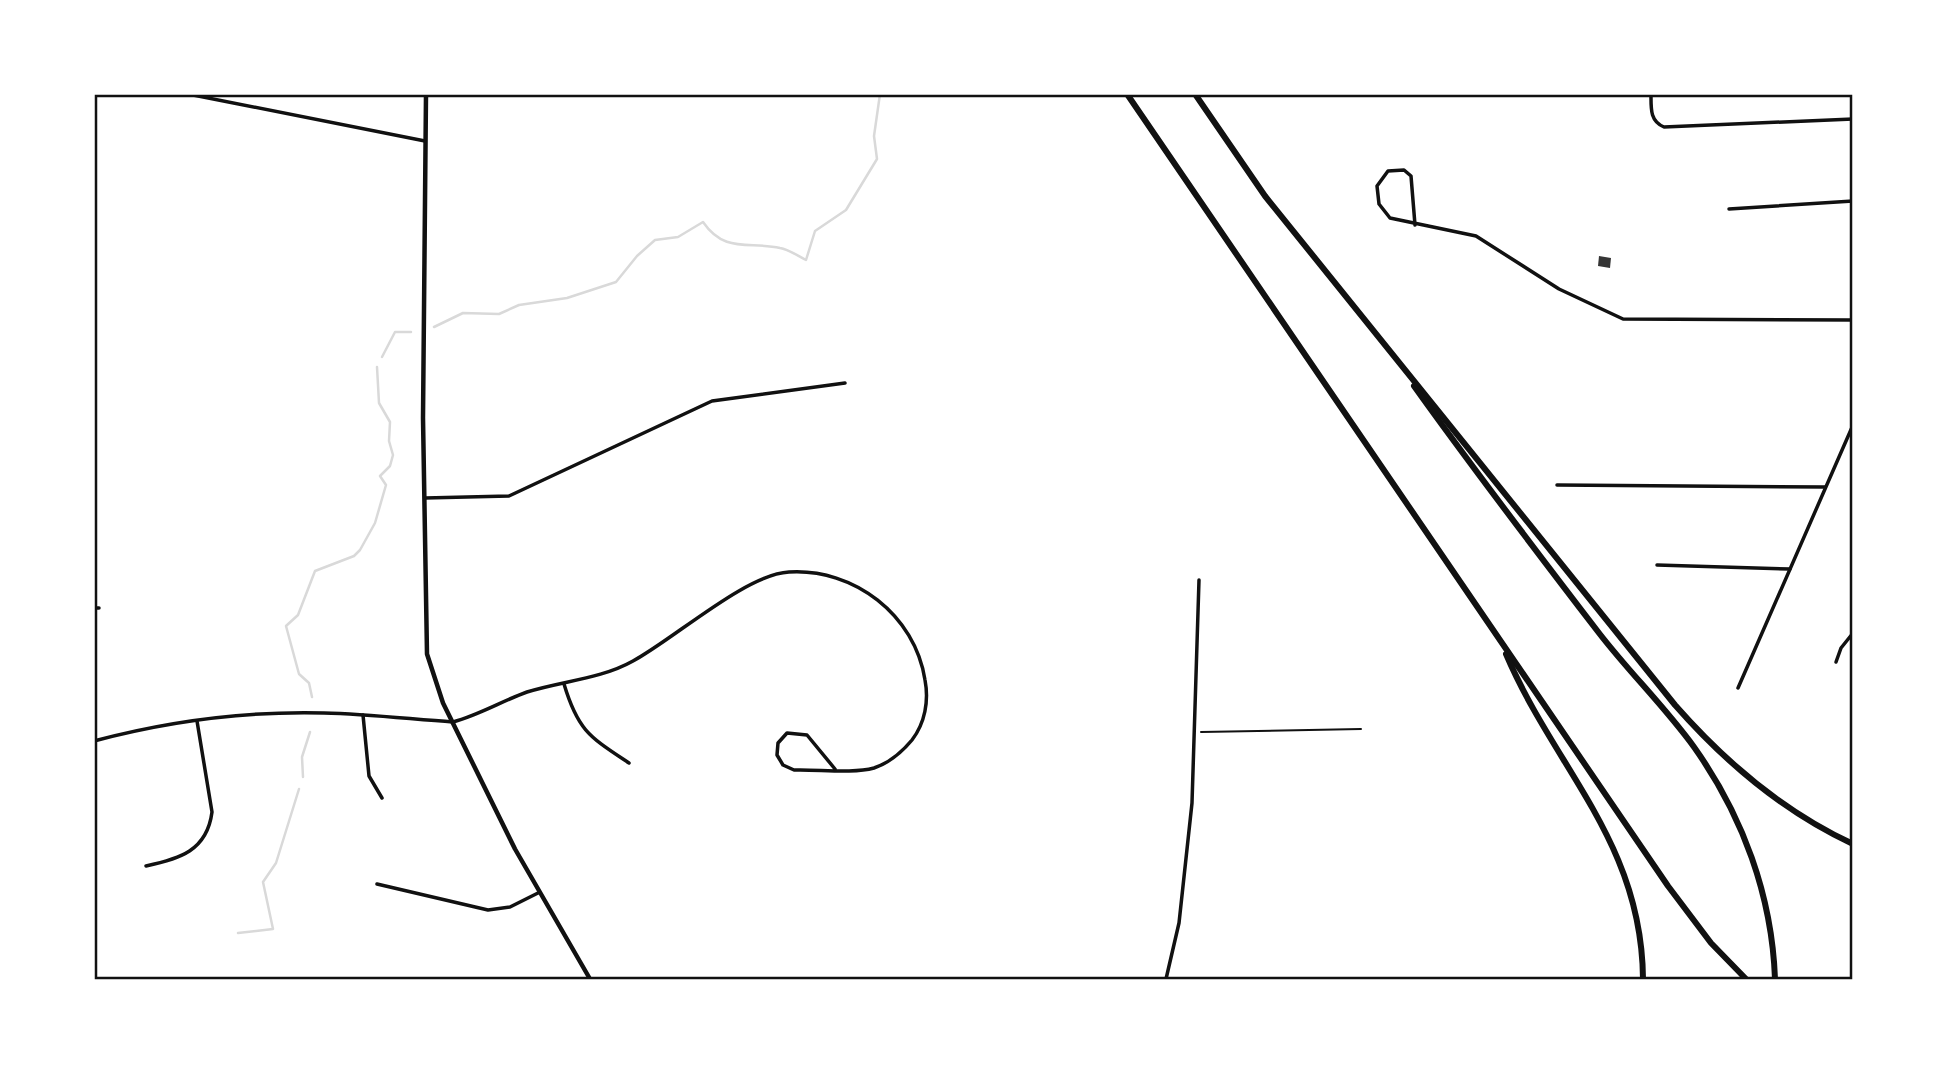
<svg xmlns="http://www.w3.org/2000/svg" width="1947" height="1074" font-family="'PT Sans',sans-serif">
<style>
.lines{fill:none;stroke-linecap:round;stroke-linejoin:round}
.stream{stroke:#d9d9d9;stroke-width:2.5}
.building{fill:#353535}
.path{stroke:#111;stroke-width:2}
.minor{stroke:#111;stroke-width:3.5}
.secondary{stroke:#111;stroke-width:4.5}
.motorway{stroke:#111;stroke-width:6}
.neatline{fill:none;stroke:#111;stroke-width:2.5}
</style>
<rect width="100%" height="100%" fill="#fff"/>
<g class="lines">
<!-- stream -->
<g class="stream">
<path d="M434 327 463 313 499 314 519 305 567 298 616 282 637 256 655 240 678 237 703 222C725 254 749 241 780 248 788 249 798 256 806 260L815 231 846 210 877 159 874 136 880 94"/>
<path d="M382 357 395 332H411"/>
<path d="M312 697 309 683 299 674 286 626 298 615 315 571 354 556 360 550 375 523 386 485 380 476 390 466 393 455 389 441 390 422 379 403 377 367"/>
<path d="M303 777 302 757 310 732"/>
<path d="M238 933 273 929 263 882 276 863 299 789"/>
</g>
</g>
<!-- building -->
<path class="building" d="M1599 256 1611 258 1610 268 1598 266Z"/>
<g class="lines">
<!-- path -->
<path class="path" d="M1201 732 1361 729"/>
<!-- minor -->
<g class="minor">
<path d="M188 94 425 141"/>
<path d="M1651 94C1651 109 1650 121 1664 127L1853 119"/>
<path d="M1729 209 1853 201"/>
<path d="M1415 225 1411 176 1404 170 1388 171 1377 186 1379 204 1390 218 1476 236 1559 289 1623 319 1853 320"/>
<path d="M1557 485 1825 487"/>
<path d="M425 498 509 496 712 401 845 383"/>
<path d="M1657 565 1790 569"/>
<path d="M94 608H99"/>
<path d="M1836 662 1841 648 1853 633"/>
<path d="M564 684C578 731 590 737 629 763"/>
<path d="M1738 688 1853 425"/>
<path d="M363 715 369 776 382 798"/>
<path d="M94 741C169 721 247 711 324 713 367 714 410 719 453 722 479 715 502 701 527 692 562 681 601 679 633 661 674 639 746 574 789 572 854 568 915 615 925 680 929 701 925 723 912 740 902 752 889 763 874 768 852 774 817 769 794 770L783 765 777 755 778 743 787 733 807 735 835 769"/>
<path d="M146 866C179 859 207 851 212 812L197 721"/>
<path d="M377 884 488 910 510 907 538 893"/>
<path d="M1166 979 1179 923 1192 803 1199 580"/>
</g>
<!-- secondary -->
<path class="secondary" d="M426 94 423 418 427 654 443 703 515 849 590 979"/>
<!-- motorway -->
<g class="motorway">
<path d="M1127 94 1668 886 1711 943 1746 979"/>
<path d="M1195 94 1265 196 1675 705C1725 762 1784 812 1853 844"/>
<path d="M1414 386C1474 470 1536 551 1599 633 1629 672 1665 707 1694 747 1743 816 1772 896 1775 979"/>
<path d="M1506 654C1555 769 1642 842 1643 979"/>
</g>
</g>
<!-- border -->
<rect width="1947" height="1074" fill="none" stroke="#ffffff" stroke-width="192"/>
<rect x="96" y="96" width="1755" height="882" class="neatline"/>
</svg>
